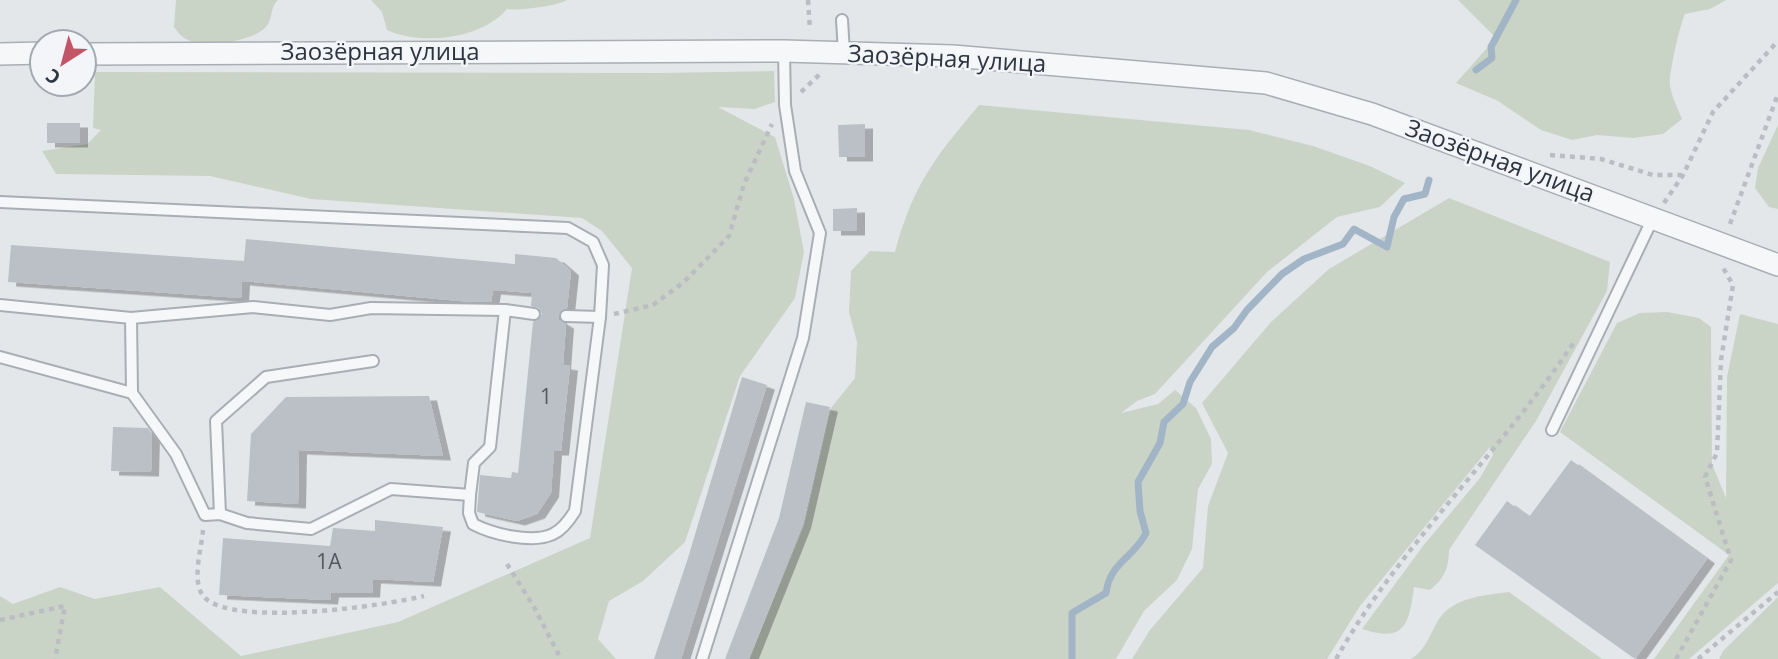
<svg xmlns="http://www.w3.org/2000/svg" width="1778" height="659" font-family="'Open Sans',sans-serif">
<style>
.green{fill:#cad4c6}
.lines{fill:none;stroke-linecap:round;stroke-linejoin:round}
.stream{stroke:#a2b5c7;stroke-width:7}
.building{fill:#bbc0c7;filter:url(#shadow)}
.lane-casing{stroke:#a9aeb4;stroke-width:14}
.street-casing{stroke:#a9aeb4;stroke-width:24}
.path{stroke:#babdc2;stroke-width:4.5;stroke-dasharray:5 5;stroke-linecap:butt}
.lane{stroke:#f6f7f9;stroke-width:10}
.street{stroke:#f6f7f9;stroke-width:21}
.labels{text-anchor:middle;stroke-width:5;stroke-linejoin:round;paint-order:stroke}
.number-label{font-size:21px;fill:#505862}
.street-label{font-size:24px;fill:#2d3541;stroke:#f3f5f8}
</style>
<defs>
<filter id="shadow"><feDropShadow dx="8" dy="4.5" stdDeviation="0" flood-color="#0004"/></filter>
</defs>
<rect width="100%" height="100%" fill="#e4e7ea"/>
<!-- green -->
<g class="green">
<path d="M176 0H278C270 8 273 15 268 24 258 42 201 49 186 39 181 37 177 31 174 27Z"/>
<path d="M371 0H567C558 6 517 11 507 9 482 39 421 46 387 30L382 12Z"/>
<path d="M1458 0H1726L1710 9 1685 14C1680 24 1668 77 1670 86 1672 97 1678 109 1682 119L1663 134 1633 138 1597 135 1572 140 1541 130 1498 101 1456 83 1496 38Z"/>
<path d="M774 71 775 102 755 109 718 107 775 137 794 199 804 252 795 298 740 376 685 542 643 581 609 601 598 639 616 659H0V596L13 604 60 587 95 599 160 587 241 656 398 622 590 538 632 268 602 231 582 218 311 199 210 176 56 174 42 151 87 144 101 130 93 128 95 72 660 73Z"/>
<path d="M979 105 1249 130 1313 146 1370 166 1405 183 1380 207 1337 217 1267 272 1155 394 1137 401 1121 413 1158 404 1175 390 1196 408 1211 439 1212 464 1198 489 1192 549 1177 580 1144 611 1116 659H749L804 526 831 408 855 378 857 342 849 312 851 271 870 251 895 252C914 183 934 159 979 105Z"/>
<path d="M1778 125V209L1769 207 1755 188 1758 168Z"/>
<path d="M1449 198 1610 262 1607 291 1536 421 1449 550C1449 568 1444 579 1430 590L1414 587C1409 625 1405 643 1362 629L1423 546 1480 478 1493 455 1490 447 1360 606 1327 659H1132L1150 630 1203 568 1208 506 1228 453 1202 403 1271 322 1329 269Z"/>
<path d="M1667 312 1699 318 1711 327 1712 464 1726 498 1727 377 1740 314 1778 324V583L1689 659H1654L1729 555 1560 432 1617 323 1640 313Z"/>
<path d="M1509 592 1602 659H1411C1427 649 1430 633 1439 619 1454 597 1486 595 1509 592Z"/>
<path d="M1778 597V659H1719L1723 651Z"/>
</g>
<g class="lines">
<!-- stream -->
<g class="stream">
<path d="M1476 70 1492 58 1491 47 1516 0"/>
<path d="M1072 659V613L1106 593C1110 562 1133 559 1146 533L1140 511 1138 482 1160 443 1164 422 1183 404 1190 382 1212 347 1234 328 1247 310 1282 274 1304 259 1343 244 1354 229 1387 247 1394 217 1404 199 1425 194 1429 180"/>
</g>
</g>
<!-- building -->
<g class="building">
<rect x="47" y="123" width="33" height="20"/>
<path d="M865 124V157H839L838 125Z"/>
<path d="M857 208V231H833V209Z"/>
<path d="M246 239 515 264V254L556 258 571 271 567 308 558 315 559 320 566 324 563 365 570 366 561 451H554L551 493 537 514 517 521 477 512 480 475 511 478 512 472 518 473 533 322 542 314 539 308 531 306 532 293 493 290 491 302 460 301 242 281 241 298 8 282 11 245 244 261Z"/>
<path d="M742 377 767 385 681 659H654L688 558Z"/>
<path d="M429 396 443 456 299 450 298 504 247 501 251 434 286 397Z"/>
<path d="M806 402 830 407 803 524 749 659H725L779 518Z"/>
<path d="M113 427 148 428 152 434 151 472 111 471Z"/>
<path d="M1571 460 1707 559 1635 659 1475 545 1507 501 1529 517Z"/>
<path d="M375 520 443 527 433 582 373 579 372 593H331L330 600 219 595 223 538 330 546 333 528 375 531Z"/>
</g>
<g class="lines">
<!-- lane casing -->
<g class="lane-casing">
<g id="lane">
<path d="M842 20 844 53"/>
<path d="M0 202 568 228 593 242 603 265 600 317 575 511C570 519 562 530 553 534 532 544 492 534 473 524L469 513 470 495"/>
<path d="M0 305 131 318 253 307 330 315 371 308 505 310 490 447 474 463 470 495 391 489 311 529 247 523 220 514 205 515 176 454 132 393 131 318"/>
<path d="M505 310 534 314"/>
<path d="M566 316 600 317"/>
<path d="M0 357 132 393"/>
<path d="M1552 430 1653 218"/>
<path d="M220 514 216 421 266 377 373 361"/>
<path d="M702 659 803 338 820 233 795 171 785 105 784 51"/>
</g>
</g>
<!-- street casing -->
<g class="street-casing">
<g id="street">
<path d="M0 54 42 53"/>
<path d="M84 54 784 51 953 56 1266 83 1372 114 1778 265"/>
</g>
</g>
<!-- path -->
<g class="path">
<path d="M808 0 810 30"/>
<path d="M801 92 820 74"/>
<path d="M1550 155 1601 159 1653 175H1682"/>
<path d="M1664 203 1683 175 1713 112 1778 41"/>
<path d="M1730 224 1778 94"/>
<path d="M614 314 653 305 684 282 729 236 744 184 772 124"/>
<path d="M203 530C202 547 190 584 205 598 236 627 383 606 424 596"/>
<path d="M507 564 534 607 561 659"/>
<path d="M0 620 65 606 55 659"/>
<path d="M1336 659C1401 544 1501 452 1574 342"/>
<path d="M1676 659 1731 560 1705 477 1717 453 1721 360 1733 285 1722 266"/>
<path d="M1698 659 1778 592"/>
</g>
<!-- lane -->
<use href="#lane" class="lane"/>
<!-- street -->
<use href="#street" class="street"/>
</g>
<g class="labels">
<!-- number labels -->
<g class="number-label">
<text x="546" y="404">1</text>
<text x="329" y="569">1А</text>
</g>
<!-- street labels -->
<g class="street-label">
<text x="380" y="60">Заозёрная улица</text>
<text transform="translate(947 59) rotate(3)" y="8">Заозёрная улица</text>
<text transform="translate(1500 161) rotate(20)" y="8">Заозёрная улица</text>
</g>
</g>
<!-- north arrow -->
<g transform="translate(63 63) rotate(216)"><circle r="33" fill="#f3f5f8" stroke="#a4a8af" stroke-width="2"/>
<path d="M0-5L12 26L0 18L-12 26Z" fill="#c35568"/>
<text y="-10" font-size="19" font-weight="bold" text-anchor="middle" fill="#2d3541">С</text>
</g>
</svg>
